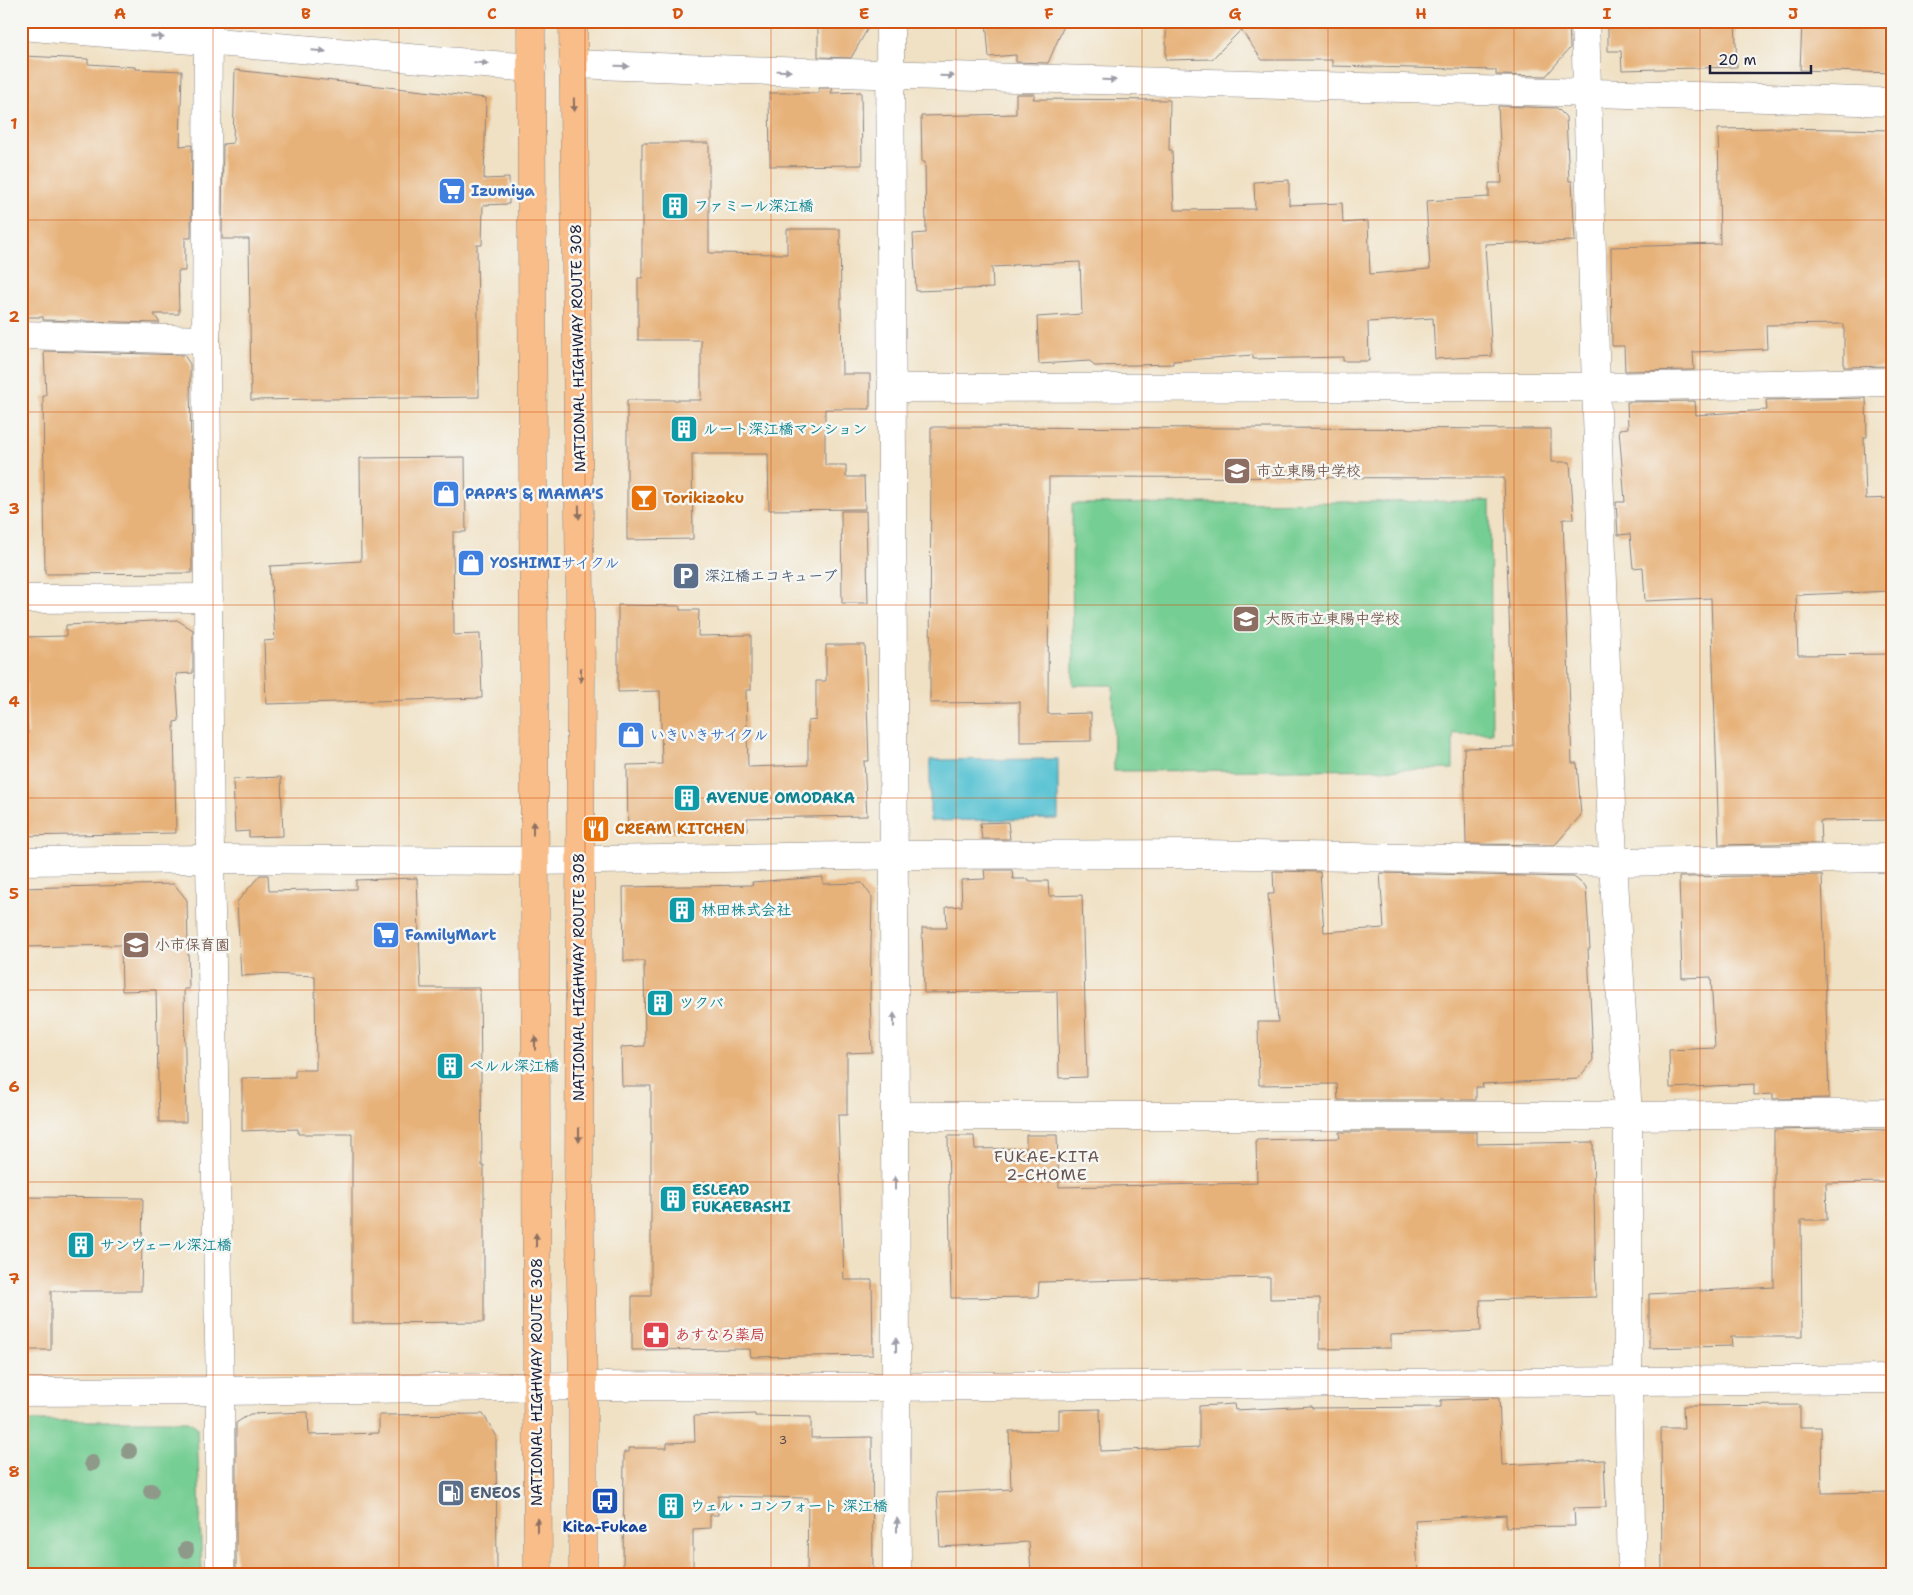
<svg xmlns="http://www.w3.org/2000/svg" width="1913" height="1595" font-family="'Shantell Sans','Klee One',sans-serif">
<style>
.green{fill:#75ce93;stroke:#4c7867}
.water{fill:#58c2d3;stroke:#3d7287}
.building{fill:#e7b27a}
.lines{fill:none;stroke-linecap:round;stroke-linejoin:round}
.minor-casing{stroke:#898280;stroke-width:29}
.tertiary-casing{stroke:#898280;stroke-width:29}
.trunk-casing{stroke:#898280;stroke-width:29}
.minor{stroke:#fff;stroke-width:28}
.tertiary{stroke:#fff;stroke-width:28}
.trunk{stroke:#f8bd89;stroke-width:28}
.tree{fill:#8f998a}
.oneway{fill:#9c9ca7}
.oneway2{fill:#8d7062}
.grid{fill:none;stroke:#d45411;stroke-width:1;stroke-opacity:0.55}
.labels{text-anchor:middle;stroke-width:5;stroke-linejoin:round;paint-order:stroke}
.number-label{font-size:12px;fill:#53464b}
.shop-label{font-size:15px;font-weight:bold;fill:#366cbe;stroke:#f6f6f2;text-anchor:start}
.culture-label{font-size:15px;font-weight:bold;fill:#0d838f;stroke:#f6f6f2;text-anchor:start}
.street-label{font-size:15px;fill:#22223b;stroke:#f6f6f2}
.education-label{font-size:15px;font-weight:bold;fill:#785e54;stroke:#f6f6f2;text-anchor:start}
.food-label{font-size:15px;font-weight:bold;fill:#c56008;stroke:#f6f6f2;text-anchor:start}
.service-label{font-size:15px;font-weight:bold;fill:#4e5e75;stroke:#f6f6f2;text-anchor:start}
.health-label{font-size:15px;font-weight:bold;fill:#be3a42;stroke:#f6f6f2;text-anchor:start}
.transit-label{font-size:15px;font-weight:bold;fill:#164399;stroke:#f6f6f2}
.neighbourhood-label{font-size:16px;letter-spacing:1px;fill:#675451;stroke:#f6f6f2}
.neatline{fill:none;stroke:#d45411;stroke-width:2}
.grid-label{font-size:16px;text-anchor:middle;font-weight:bold;fill:#d45411}
</style>
<rect width="100%" height="100%" fill="#f6f6f2"/>
<filter id="ink" filterUnits="userSpaceOnUse"><feTurbulence type="fractalNoise" baseFrequency=".02" numOctaves="2"/><feDisplacementMap in="SourceGraphic" scale="10" xChannelSelector="R" yChannelSelector="G"/><feConvolveMatrix kernelMatrix="1 2 1 2 8 2 1 2 1" color-interpolation-filters="sRGB"/></filter>
<filter id="wash" filterUnits="userSpaceOnUse"><feTurbulence type="fractalNoise" baseFrequency=".0096" numOctaves="4" result="noise"/><feDisplacementMap in="SourceGraphic" scale="20" xChannelSelector="R" yChannelSelector="G"/><feGaussianBlur stdDeviation="1.12" result="paint"/><feColorMatrix in="noise" values="0 0 0 0 0 0 0 0 0 0 0 0 0 0 0 0 0 1.4 0 .05"/><feComposite in="paint" operator="in"/></filter>
<g filter="url(#wash)">
<rect width="100%" height="100%" fill="#f0e1c4"/>
<!-- green -->
<g class="green">
<path d="M1490 501 1492 733H1453V769L1114 771 1113 685H1073L1072 504Z"/>
<path d="M21 1421H188L197 1427 202 1574H21Z"/>
</g>
<!-- water -->
<path class="water" d="M1058 759V819L930 821V760Z"/>
<g id="blocks">
<!-- building -->
<g class="building">
<path d="M818 21H872L851 58 818 57Z"/>
<path d="M986 21H1066L1048 63 1016 62V55L989 57Z"/>
<path d="M1166 21H1569L1570 48 1546 76 1496 75V70L1332 66V60H1262L1241 30 1212 59 1166 60Z"/>
<path d="M1608 21H1735L1737 67 1622 70 1621 51H1608Z"/>
<path d="M1802 21H1892V73L1800 70Z"/>
<path d="M23 56 88 59V64L135 67V69L182 71 180 146 192 145 191 238H185V271H178L179 314H154L160 323 43 320V317H21V75Z"/>
<path d="M235 70 486 98 484 179 509 178V204L483 205 482 245H477L479 397 251 400 249 239H222L223 144 233 143Z"/>
<path d="M819 88H833L831 93 861 92 862 165 770 166 769 93H819Z"/>
<path d="M1016 94H1035L1033 99 1170 100 1169 150H1172L1174 210 1255 209 1254 182 1289 180V205L1342 203 1343 223 1368 221 1370 274 1430 269 1426 201 1489 197V183H1502L1498 106 1557 108 1566 117 1569 181H1572L1575 241 1485 244 1492 356 1435 359 1433 318 1368 322 1369 361H1343V357L1253 359V355L1173 361V364L1094 366 1090 361 1039 364 1037 317 1082 314 1080 262 1012 265V266L992 267 993 288 916 291 913 234 926 233 925 162H922L921 116 1016 114Z"/>
<path d="M1779 128 1892 130V366L1844 367V324L1766 325 1767 349 1693 352 1694 370 1625 371 1624 346H1612L1611 247 1720 244 1718 129Z"/>
<path d="M642 143H709V253L787 254V229H840L842 374H870V409H825V465H846V477H864L865 509 769 510 768 454H692L693 539 627 540V400H701V340H638V278H642Z"/>
<path d="M44 351 184 355 190 364 192 573 45 574 43 396H46Z"/>
<path d="M1866 398 1867 437H1864L1866 499 1892 498V591L1796 595 1798 655 1892 654V820L1820 821 1821 843 1719 845 1711 598 1645 601 1643 567 1633 568 1630 534 1618 535 1616 502H1625L1619 429 1628 428 1627 402 1695 401 1696 415 1767 410 1766 400Z"/>
<path d="M931 427 1551 429V462H1570L1574 519H1563L1572 763H1577L1581 815 1555 845 1466 844 1464 748 1514 747 1504 478 1049 477 1048 714 1091 713V741L1020 742V702L930 703Z"/>
<path d="M465 457 466 532H453L454 635 480 634 482 698 266 704 264 641 275 640 270 566 361 561 360 458Z"/>
<path d="M841 511H866L868 603H842Z"/>
<path d="M618 605 680 606V610H699L698 636 751 635V690H746L748 767 808 765V721L816 720V681H826V645H865L869 761H864L867 816 747 818V831L628 834 627 765 662 764 660 691 618 692Z"/>
<path d="M177 620 193 630V673L176 674 179 721 174 722 176 833 21 836V735H28L24 637 66 636V625Z"/>
<path d="M281 777 283 836 249 837V831L235 832 233 779Z"/>
<path d="M1008 822 1010 839H982L980 823Z"/>
<path d="M984 870H1012L1013 879H1029V881H1048L1049 896 1082 895 1087 1077 1059 1078 1057 991 924 993 922 928H947L946 907 962 906 961 880 985 879Z"/>
<path d="M1273 871 1320 872 1324 932 1384 928 1380 873 1574 877 1586 887 1590 949H1588L1593 1060 1578 1079 1482 1084 1483 1087H1476V1100H1338L1337 1084 1259 1085 1258 1022H1278L1268 894H1274Z"/>
<path d="M260 875H268L269 891 356 889V880L417 878 421 988H480L482 1166H484V1322L352 1323V1134H298V1129L242 1131V1078L295 1077V1070H316L315 976 271 974 241 976 237 902Z"/>
<path d="M1822 875 1829 1098 1773 1099V1094L1754 1095V1084L1670 1088 1669 1050 1715 1048 1711 977 1682 978 1679 877Z"/>
<path d="M823 877V884L862 883 872 897 870 995 872 1052 847 1053V1115H838L844 1280H872L873 1355 751 1357 750 1349 632 1350V1296H651V1086H622L621 1047 645 1046 644 961H624L623 887 753 885 752 882Z"/>
<path d="M174 884 187 900 189 989H184L186 1122H159L156 990 122 991 121 945 21 947V888Z"/>
<path d="M1831 1129 1892 1130V1182L1826 1183 1827 1220H1801L1802 1337H1731L1732 1346 1649 1348V1294L1774 1287V1130Z"/>
<path d="M1339 1132H1477V1144L1593 1142 1596 1297 1480 1300 1481 1331 1391 1335V1348L1320 1349V1298L1270 1299V1277L1039 1282 1038 1297 951 1298 948 1136H974L975 1149 1026 1148V1135H1057L1059 1187 1257 1183 1256 1140 1340 1138Z"/>
<path d="M21 1197 143 1198 141 1291H51V1350H21Z"/>
<path d="M1499 1398 1502 1465 1604 1460 1606 1507 1574 1508 1575 1526 1506 1527V1515L1415 1520 1418 1574H1109V1571L1031 1574 1029 1542 940 1547 937 1493 1011 1489 1009 1431 1059 1430V1410L1100 1409 1101 1451 1199 1447V1406L1234 1404 1235 1410 1312 1406V1408L1441 1407V1400Z"/>
<path d="M1800 1405V1427H1821L1822 1493 1892 1492V1574H1662L1661 1428H1684L1683 1406Z"/>
<path d="M308 1412 309 1435 379 1433V1415L483 1414 496 1435 497 1574H236V1423L250 1414Z"/>
<path d="M755 1414V1416L811 1417V1438L872 1437 873 1573 807 1574 808 1498 718 1496V1515H710V1528L693 1529V1574H623L624 1452H629V1448H667V1443L695 1442 694 1416Z"/>
</g>
</g>
</g>
<g filter="url(#ink)">
<use href="#blocks" fill-opacity="0" stroke="#898280" stroke-width="1"/>
<g class="lines">
<!-- minor casing -->
<g class="minor-casing">
<g id="minor">
<path d="M208 21 206 340 210 859 220 1391V1574"/>
<path d="M890 21 897 1574"/>
<path d="M1585 21 1596 387 1613 862 1628 1116V1380L1632 1574"/>
<path d="M21 26 532 68"/>
<path d="M573 64C1013 81 1452 87 1892 102"/>
<path d="M21 335 206 340"/>
<path d="M892 388 1596 387 1892 382"/>
<path d="M21 599 209 598"/>
<path d="M21 861 210 859 534 861 911 855 1202 854 1613 862 1892 858"/>
<path d="M895 1116H1628L1892 1113"/>
</g>
</g>
<!-- tertiary casing -->
<g class="tertiary-casing">
<path id="tertiary" d="M21 1392 220 1391 583 1386 872 1387 1892 1379"/>
</g>
<!-- trunk casing -->
<g class="trunk-casing">
<g id="trunk">
<path d="M531 21 538 1574"/>
<path d="M573 21 581 676 579 1178 583 1386V1574"/>
</g>
</g>
<!-- minor -->
<use href="#minor" class="minor"/>
<!-- tertiary -->
<use href="#tertiary" class="tertiary"/>
<!-- trunk -->
<use href="#trunk" class="trunk"/>
</g>
<!-- trees -->
<g class="tree">
<circle cx="129" cy="1451" r="8"/>
<circle cx="92" cy="1463" r="8"/>
<circle cx="151" cy="1491" r="8"/>
<circle cx="186" cy="1550" r="8"/>
</g>
<!-- one-way arrows -->
<defs><path id="oneway-solid" d="M-6-.8H1V-3.2L6.5 0L1 3.2V.8H-6Z" transform="scale(1.25)"/></defs>
<g class="oneway">
<use href="#oneway-solid" transform="translate(157 37) rotate(5)"/>
<use href="#oneway-solid" transform="translate(319 51) rotate(5)"/>
<use href="#oneway-solid" transform="translate(481 63) rotate(5)"/>
<use href="#oneway-solid" transform="translate(622 66) rotate(2)"/>
<use href="#oneway-solid" transform="translate(784 71) rotate(2)"/>
<use href="#oneway-solid" transform="translate(947 76) rotate(1)"/>
<use href="#oneway-solid" transform="translate(1109 80) rotate(1)"/>
<use href="#oneway-solid" transform="translate(894 1020) rotate(-90)"/>
<use href="#oneway-solid" transform="translate(895 1183) rotate(-90)"/>
<use href="#oneway-solid" transform="translate(896 1345) rotate(-90)"/>
<use href="#oneway-solid" transform="translate(897 1525) rotate(-90)"/>
</g>
<g class="oneway2">
<use href="#oneway-solid" transform="translate(574 105) rotate(89)"/>
<use href="#oneway-solid" transform="translate(579 512) rotate(89)"/>
<use href="#oneway-solid" transform="translate(581 675) rotate(90)"/>
<use href="#oneway-solid" transform="translate(533 828) rotate(-90)"/>
<use href="#oneway-solid" transform="translate(535 1043) rotate(-90)"/>
<use href="#oneway-solid" transform="translate(579 1135) rotate(90)"/>
<use href="#oneway-solid" transform="translate(536 1240) rotate(-90)"/>
<use href="#oneway-solid" transform="translate(537 1525) rotate(-90)"/>
</g>
</g>
<!-- grid -->
<path class="grid" d="M213 21V1574M399 21V1574M585 21V1574M771 21V1574M956 21V1574M1142 21V1574M1328 21V1574M1514 21V1574M1700 21V1574M21 220H1892M21 412H1892M21 605H1892M21 798H1892M21 990H1892M21 1182H1892M21 1375H1892"/>
<!-- icons -->
<defs>
<g id="supermarket-square" transform="scale(1.4375)"><rect x="-9" y="-9" width="18" height="18" rx="4" fill="#3f7fe0" stroke="#f6f6f2"/><path d="M-6-5.5h2.5l.6 2H6L4.5 2H-2.5L-4.4-4H-6ZM-1.5 3.2a1.3 1.3 0 1 0 .1 0ZM3 3.2a1.3 1.3 0 1 0 .1 0Z" fill="#fff"/></g>
<g id="building-square" transform="scale(1.4375)"><rect x="-9" y="-9" width="18" height="18" rx="4" fill="#0f9aa8" stroke="#f6f6f2"/><path d="M-4-6H4V6H1V3H-1V6H-4ZM-2.5-4.3h1.7v1.8h-1.7ZM.8-4.3h1.7v1.8H.8ZM-2.5-1h1.7V.8h-1.7ZM.8-1h1.7V.8H.8Z" fill="#fff"/></g>
<g id="school-square" transform="scale(1.4375)"><rect x="-9" y="-9" width="18" height="18" rx="4" fill="#8d6e63" stroke="#f6f6f2"/><path d="M0-5L7-2L0 1L-7-2ZM-4 1L0 2.5L4 1V4Q0 6-4 4Z" fill="#fff"/></g>
<g id="shop-square" transform="scale(1.4375)"><rect x="-9" y="-9" width="18" height="18" rx="4" fill="#3f7fe0" stroke="#f6f6f2"/><path d="M-5-2.5h2.3a2.7 3.5 0 0 1 5.4 0H5L5.5 6h-11ZM-1.5-2.5h3a1.5 2.3 0 0 0-3 0Z" fill="#fff"/></g>
<g id="bar-square" transform="scale(1.4375)"><rect x="-9" y="-9" width="18" height="18" rx="4" fill="#e8710a" stroke="#f6f6f2"/><path d="M-6-5H6L.8 .8V4.5H3.5V6h-7V4.5H-.8V.8Z" fill="#fff"/></g>
<g id="parking-square" transform="scale(1.4375)"><rect x="-9" y="-9" width="18" height="18" rx="4" fill="#5c6f8a" stroke="#f6f6f2"/><path d="M-3.5-5.5H1a3.5 3.5 0 0 1 0 7H-1V5.5H-3.5ZM-1-3.4V-.6H.8a1.4 1.4 0 0 0 0-2.8Z" fill="#fff"/></g>
<g id="restaurant-square" transform="scale(1.4375)"><rect x="-9" y="-9" width="18" height="18" rx="4" fill="#e8710a" stroke="#f6f6f2"/><path d="M-5-6h1v4h1v-4h1v4h1v-4h1v5L-1.5 .5V6h-2V.5L-5-1ZM5-6V6H3V1.5H1.5Q1.5-4 5-6Z" fill="#fff"/></g>
<g id="pharmacy-square" transform="scale(1.4375)"><rect x="-9" y="-9" width="18" height="18" rx="4" fill="#e0444e" stroke="#f6f6f2"/><path d="M-2-6h4v4h4v4h-4v4h-4v-4h-4v-4h4Z" fill="#fff"/></g>
<g id="fuel-square" transform="scale(1.4375)"><rect x="-9" y="-9" width="18" height="18" rx="4" fill="#5c6f8a" stroke="#f6f6f2"/><path d="M-5.5-6h7V0h2V4h1.3V-2.5L3-4.5l.8-.8L6-3V5H2.5V1h-1V6h-7ZM-4.2-4.7v3.2H.2V-4.7Z" fill="#fff"/></g>
<g id="bus-square" transform="scale(1.4375)"><rect x="-9" y="-9" width="18" height="18" rx="4" fill="#1a4fb4" stroke="#f6f6f2"/><path d="M-5-6H5V4H4V6H2V4H-2V6H-4V4H-5ZM-3.5-4V0h7V-4ZM-3.5 1.2v1.5H-2V1.2ZM2 1.2v1.5H3.5V1.2Z" fill="#fff"/></g>
</defs>
<g fill-rule="evenodd">
<use href="#supermarket-square" x="452" y="191"/>
<use href="#building-square" x="675" y="206"/>
<use href="#building-square" x="684" y="429"/>
<use href="#school-square" x="1237" y="471"/>
<use href="#shop-square" x="446" y="494"/>
<use href="#bar-square" x="644" y="498"/>
<use href="#shop-square" x="471" y="563"/>
<use href="#parking-square" x="686" y="576"/>
<use href="#school-square" x="1246" y="619"/>
<use href="#shop-square" x="631" y="735"/>
<use href="#building-square" x="687" y="798"/>
<use href="#restaurant-square" x="596" y="829"/>
<use href="#building-square" x="682" y="910"/>
<use href="#supermarket-square" x="386" y="935"/>
<use href="#school-square" x="136" y="945"/>
<use href="#building-square" x="660" y="1003"/>
<use href="#building-square" x="450" y="1066"/>
<use href="#building-square" x="673" y="1199"/>
<use href="#building-square" x="81" y="1245"/>
<use href="#pharmacy-square" x="656" y="1335"/>
<use href="#fuel-square" x="451" y="1493"/>
<use href="#bus-square" x="605" y="1501"/>
<use href="#building-square" x="671" y="1506"/>
</g>
<g class="labels">
<!-- number labels -->
<g class="number-label">
<text x="783" y="1444">3</text>
</g>
<!-- shop labels -->
<g class="shop-label">
<text x="471" y="196">Izumiya</text>
<text x="465" y="499">PAPA'S &amp; MAMA'S</text>
<text x="490" y="568">YOSHIMIサイクル</text>
<text x="650" y="740">いきいきサイクル</text>
<text x="405" y="940">FamilyMart</text>
</g>
<!-- culture labels -->
<g class="culture-label">
<text x="694" y="211">ファミール深江橋</text>
<text x="703" y="434">ルート深江橋マンション</text>
<text x="706" y="803">AVENUE OMODAKA</text>
<text x="701" y="915">林田株式会社</text>
<text x="679" y="1008">ツクバ</text>
<text x="469" y="1071">ペルル深江橋</text>
<text x="692" y="1195">ESLEAD<tspan x="692" dy="17">FUKAEBASHI</tspan></text>
<text x="100" y="1250">サンヴェール深江橋</text>
<text x="690" y="1511">ウェル・コンフォート 深江橋</text>
</g>
<!-- street labels -->
<g class="street-label">
<text transform="translate(578 348) rotate(-91)" y="5">NATIONAL HIGHWAY ROUTE 308</text>
<text transform="translate(579 977) rotate(-90)" y="5">NATIONAL HIGHWAY ROUTE 308</text>
<text transform="translate(537 1382) rotate(-90)" y="5">NATIONAL HIGHWAY ROUTE 308</text>
</g>
<!-- education labels -->
<g class="education-label">
<text x="1256" y="476">市立東陽中学校</text>
<text x="1265" y="624">大阪市立東陽中学校</text>
<text x="155" y="950">小市保育園</text>
</g>
<!-- food labels -->
<g class="food-label">
<text x="663" y="503">Torikizoku</text>
<text x="615" y="834">CREAM KITCHEN</text>
</g>
<!-- service labels -->
<g class="service-label">
<text x="705" y="581">深江橋エコキューブ</text>
<text x="470" y="1498">ENEOS</text>
</g>
<!-- health labels -->
<g class="health-label">
<text x="675" y="1340">あすなろ薬局</text>
</g>
<!-- transit labels -->
<g class="transit-label">
<text x="605" y="1532">Kita-Fukae</text>
</g>
<!-- neighbourhood labels -->
<g class="neighbourhood-label">
<text x="1047" y="1162">FUKAE-KITA<tspan x="1047" dy="18">2-CHOME</tspan></text>
</g>
</g>
<!-- margin -->
<rect width="1913" height="1595" fill="none" stroke="#f6f6f2" stroke-width="55"/>
<!-- scale -->
<path d="M1710 65v8h101v-8" fill="none" stroke="#22223b" stroke-width="2.5"/>
<text x="1718" y="65" font-size="15" fill="#22223b" stroke="#f6f6f2" stroke-width="4" paint-order="stroke">20 m</text>
<rect x="28" y="28" width="1858" height="1540" class="neatline"/>
<g class="grid-label">
<text x="120" y="19">A</text>
<text x="306" y="19">B</text>
<text x="492" y="19">C</text>
<text x="678" y="19">D</text>
<text x="864" y="19">E</text>
<text x="1049" y="19">F</text>
<text x="1235" y="19">G</text>
<text x="1421" y="19">H</text>
<text x="1607" y="19">I</text>
<text x="1793" y="19">J</text>
<text x="14" y="129">1</text>
<text x="14" y="322">2</text>
<text x="14" y="514">3</text>
<text x="14" y="707">4</text>
<text x="14" y="899">5</text>
<text x="14" y="1092">6</text>
<text x="14" y="1284">7</text>
<text x="14" y="1477">8</text>
</g>
</svg>
